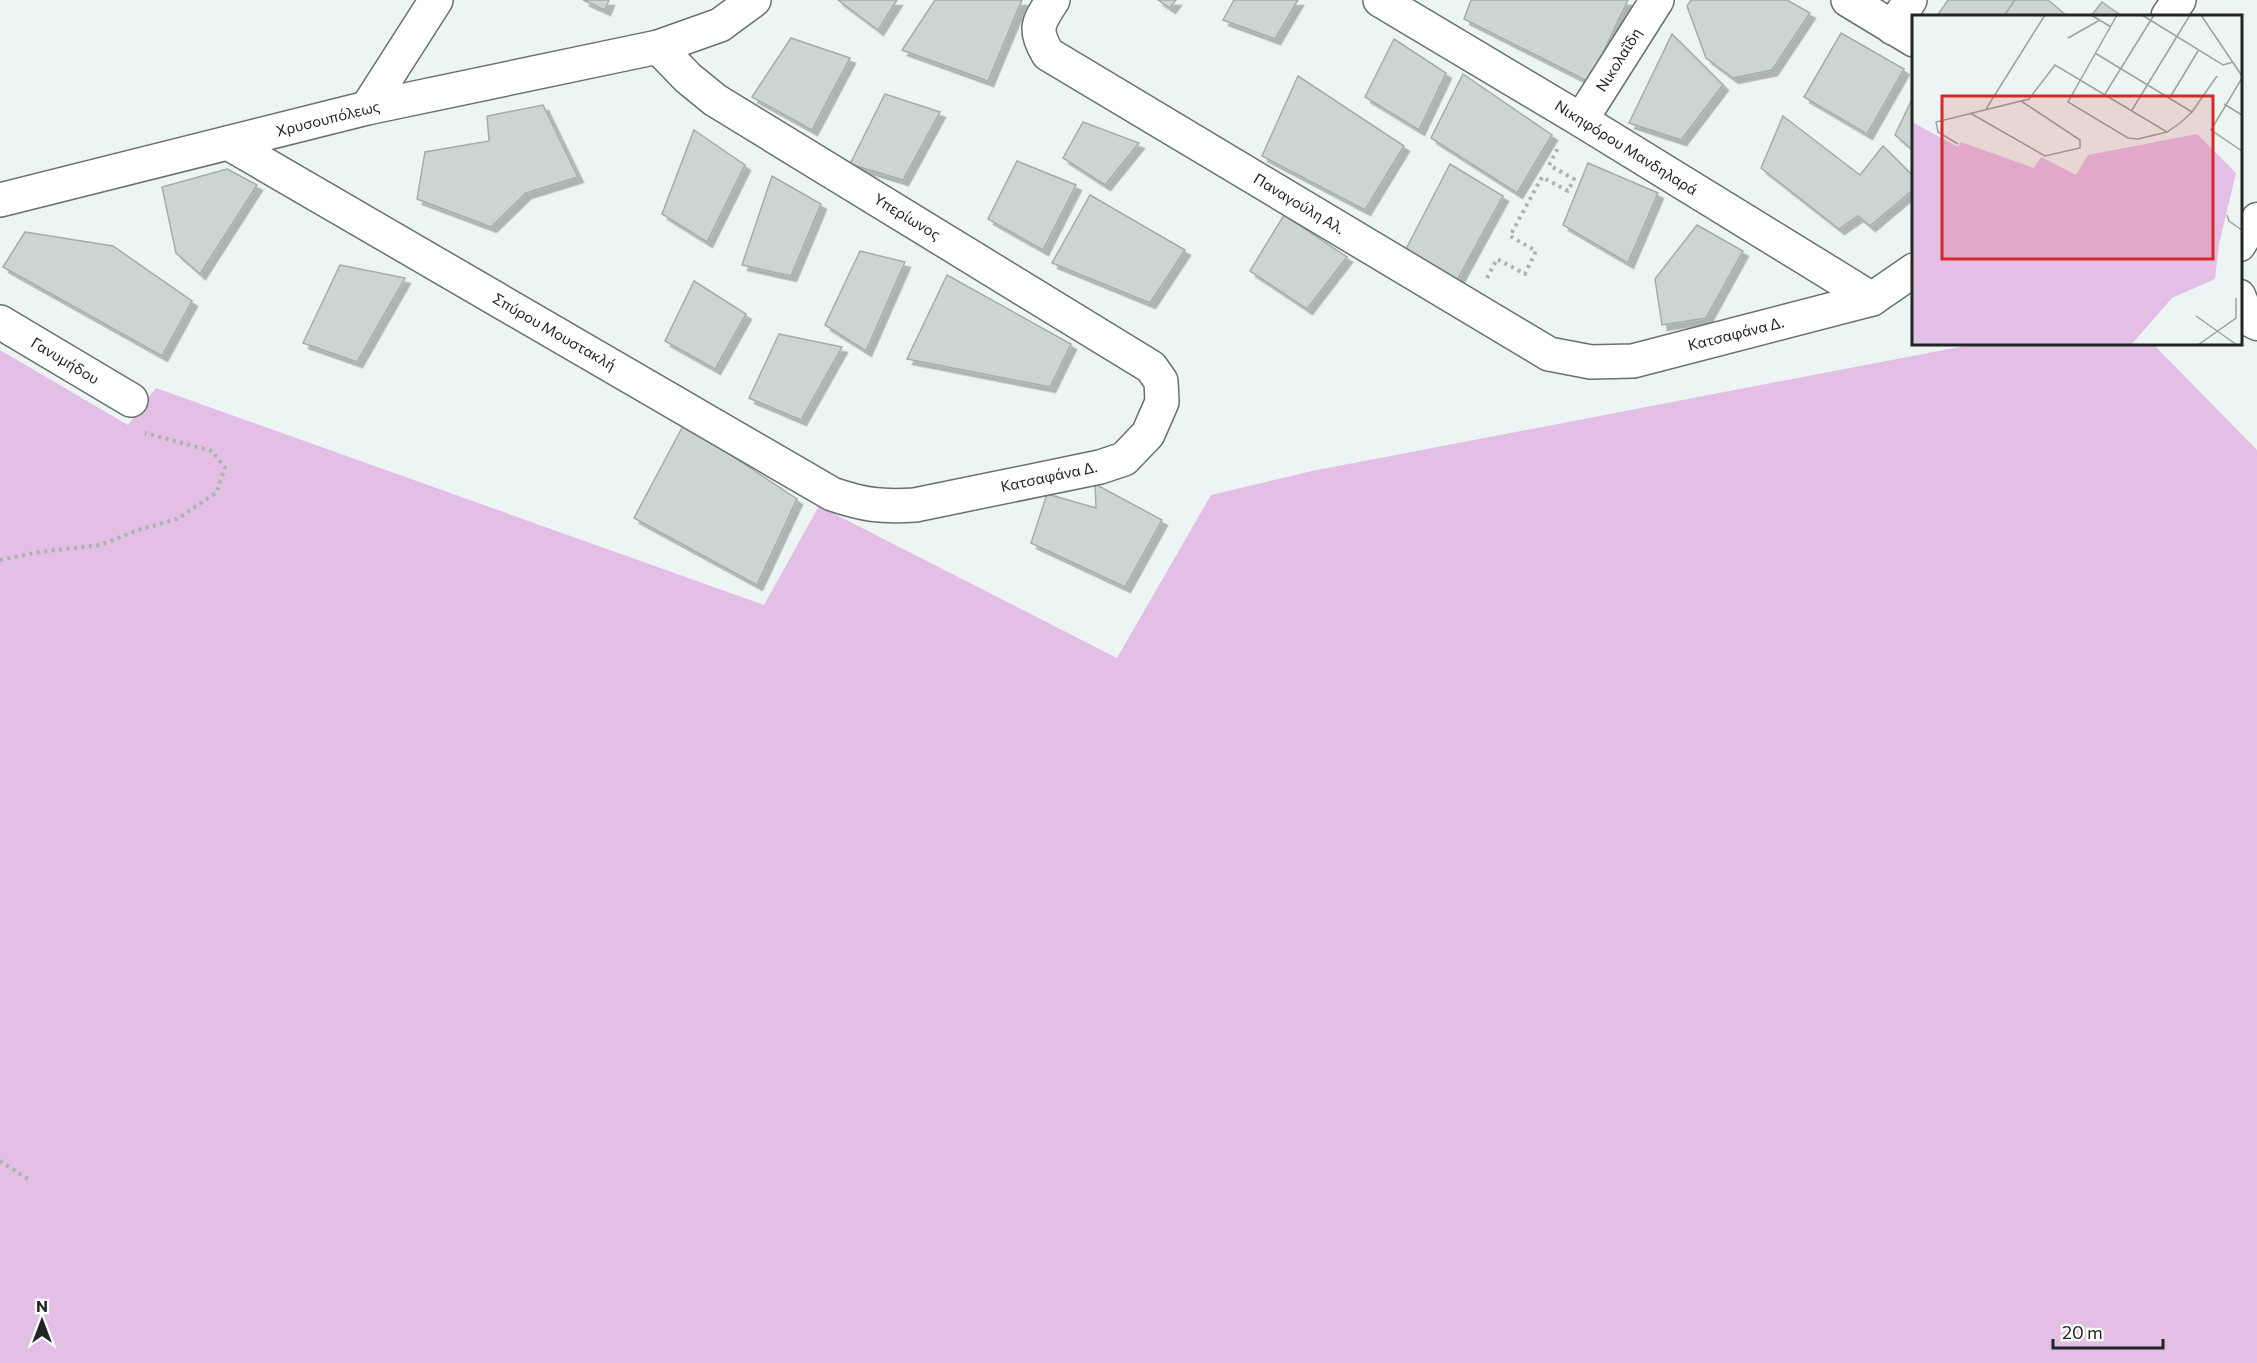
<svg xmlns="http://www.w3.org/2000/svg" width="2257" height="1363" font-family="Commissioner,sans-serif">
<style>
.green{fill:#e3bfe5}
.building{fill:#ccd5d4;stroke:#a5adac;stroke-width:1.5;filter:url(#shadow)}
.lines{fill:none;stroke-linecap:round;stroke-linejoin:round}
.pedestrian-casing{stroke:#697170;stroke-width:33}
.minor-casing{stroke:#697170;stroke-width:36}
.path{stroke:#abb3b2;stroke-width:4;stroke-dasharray:3 4.5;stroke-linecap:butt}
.pedestrian{stroke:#fff;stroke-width:30}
.minor{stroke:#fff;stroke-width:33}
.labels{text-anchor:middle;stroke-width:4.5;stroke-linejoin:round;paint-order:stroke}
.street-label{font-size:15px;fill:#212524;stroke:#fff}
.inset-road{fill:none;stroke:#9ba2a1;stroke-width:1.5}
.view{fill:#d62828;fill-opacity:0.15;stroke:#d62828;stroke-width:3}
.inset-edge{fill:none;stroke:#212524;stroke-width:3}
</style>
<defs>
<filter id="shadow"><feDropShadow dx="5.5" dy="5.5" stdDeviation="0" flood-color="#0004"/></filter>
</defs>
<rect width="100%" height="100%" fill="#ecf5f4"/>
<!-- green -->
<path class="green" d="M1975 344H2153L2257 450V1363H0V350L128 425 156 388 764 605 819 506 1117 658 1211 495 1312 471Z"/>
<!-- building -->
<g class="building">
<path d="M583 0H609L605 10Z"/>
<path d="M838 0H897L878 30Z"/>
<path d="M935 0H1022L988 81 902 50Z"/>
<path d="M1158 0H1176L1170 8Z"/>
<path d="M1234 0H1298L1275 39 1223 20Z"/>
<path d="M1471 0H1628L1589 82 1464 19Z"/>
<path d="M1691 0H1787L1810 13 1772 70 1733 78 1706 58 1687 6Z"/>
<path d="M1948 0H2015L2004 16H1937Z"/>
<path d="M2015 0H2048L2067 16H2004Z"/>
<path d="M2102 2 2122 16H2091Z"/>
<path d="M1841 33 1904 69 1867 134 1804 97Z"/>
<path d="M1672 34 1723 85 1681 140 1629 123Z"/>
<path d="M791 38 850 58 812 130 752 97Z"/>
<path d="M1394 39 1446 73 1419 130 1365 97Z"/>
<path d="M1463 74 1552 135 1517 193 1431 138Z"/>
<path d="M1298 76 1404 146 1365 210 1262 156Z"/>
<path d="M885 94 940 112 903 180 850 164Z"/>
<path d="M1914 95V151L1895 135Z"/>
<path d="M543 105 578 177 526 193 491 227 417 199 425 152 489 141 487 116Z"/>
<path d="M1783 116 1860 175 1883 146 1914 177V189L1870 226 1858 216 1839 229 1761 168Z"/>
<path d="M1083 122 1139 143 1105 185 1063 158Z"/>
<path d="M694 130 745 165 707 242 662 214Z"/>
<path d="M1017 161 1076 185 1043 250 988 219Z"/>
<path d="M1588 163 1658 193 1628 263 1563 225Z"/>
<path d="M1450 164 1503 196 1456 282 1406 249Z"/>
<path d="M227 169 257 185 200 274 176 253 162 187Z"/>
<path d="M772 176 821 204 791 276 742 265Z"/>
<path d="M1090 195 1185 250 1150 303 1052 263Z"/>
<path d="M1284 215 1347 257 1307 309 1250 271Z"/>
<path d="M1697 225 1743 251 1706 318 1662 325 1655 279Z"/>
<path d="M25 232 113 246 192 301 162 356 3 267Z"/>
<path d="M860 251 905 262 866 351 825 325Z"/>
<path d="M340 265 405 278 357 362 303 343Z"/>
<path d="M947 275 1071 344 1050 387 907 359Z"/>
<path d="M694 281 746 314 715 369 665 341Z"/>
<path d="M779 334 842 347 801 420 749 398Z"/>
<path d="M684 424 797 499 757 585 634 518Z"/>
<path d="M1095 484 1162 520 1125 587 1031 543 1047 494 1096 508Z"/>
</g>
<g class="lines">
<!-- pedestrian casing -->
<g class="pedestrian-casing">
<g id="pedestrian">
<path d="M2240 246 2257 218"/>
<path d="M2240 295 2251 322 2257 325"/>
</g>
</g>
<!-- minor casing -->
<g class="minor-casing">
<g id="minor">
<path d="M1053 0C1038 23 1033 29 1048 54L1549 354 1591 362 1633 361 1872 299 1914 270"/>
<path d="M1380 0 1581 120 1872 299"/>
<path d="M1848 0 1914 40"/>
<path d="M2168 16 2179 0"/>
<path d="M1893 28 1910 0"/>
<path d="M367 108 436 0"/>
<path d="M1581 120 1657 0"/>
<path d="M228 143 832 494C864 505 881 507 915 505L1100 467 1124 459 1148 434 1162 402 1161 381 1151 367 715 100 688 78 658 47"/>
<path d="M0 200 367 108 658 47 720 25 754 0"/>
<path d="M0 322 131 400"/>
</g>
</g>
<!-- path -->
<g class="path">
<path d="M1487 278 1497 259 1525 274 1536 251 1510 236 1542 177 1568 191 1574 179 1549 165 1558 148"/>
<path d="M0 560 39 552 100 545 141 529 177 519 216 493 225 468 212 451 145 433"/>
<path d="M0 1161 28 1179"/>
</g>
<!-- pedestrian -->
<use href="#pedestrian" class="pedestrian"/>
<!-- minor -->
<use href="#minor" class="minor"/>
</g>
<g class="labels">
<!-- street labels -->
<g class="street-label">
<text transform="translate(1619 60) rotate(-58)" y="5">Νικολαΐδη</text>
<text transform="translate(328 119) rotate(-14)" y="5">Χρυσουπόλεως</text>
<text transform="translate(1626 148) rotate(32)" y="5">Νικηφόρου Μανδηλαρά</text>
<text transform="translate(1299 204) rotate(31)" y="5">Παναγούλη Αλ.</text>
<text transform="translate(907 217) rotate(31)" y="5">Υπερίωνος</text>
<text transform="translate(554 332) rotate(30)" y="5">Σπύρου Μουστακλή</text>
<text transform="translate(1736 334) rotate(-14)" y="5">Κατσαφάνα Δ.</text>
<text transform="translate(65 361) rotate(31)" y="5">Γανυμήδου</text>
<text transform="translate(1049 477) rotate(-12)" y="5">Κατσαφάνα Δ.</text>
</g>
</g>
<!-- overview -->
<g transform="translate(1912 15)">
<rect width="330" height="330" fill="#ecf5f4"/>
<path d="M0 107 46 132 49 127 122 153 129 142 164 160 176 140 285 119 324 158 307 229 303 264 260 283 219 330H0Z" fill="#e3bfe5"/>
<path class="inset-road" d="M179 0 199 12M205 0 156 87 216 123 226 124 255 117 268 108 280 97 305 61M230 0 311 50 321 47M289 0 330 61M156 23 188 5M183 38 280 97M330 63 299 115 330 136M193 79 242 0M257 84 286 36M312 89 330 100M74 94 133 0M220 95 278 0M58 98 133 141 168 133V125L109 86M46 129 26 117 24 107 117 84 143 50 255 117M315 200 317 206 330 215M284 301 325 330M286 330 324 303V283"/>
<path class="view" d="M30 81H301V244H30Z"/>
<rect width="330" height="330" class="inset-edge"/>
</g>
<!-- north arrow -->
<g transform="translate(42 1321)" stroke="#ffffff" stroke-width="4.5" paint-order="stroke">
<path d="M0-4.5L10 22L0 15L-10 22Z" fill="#212524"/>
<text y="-9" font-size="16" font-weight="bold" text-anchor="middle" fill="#212524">N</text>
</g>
<!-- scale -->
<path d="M2053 1339v9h110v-9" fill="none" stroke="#212524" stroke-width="3"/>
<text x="2062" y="1339" font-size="18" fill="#212524" stroke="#ffffff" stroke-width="4.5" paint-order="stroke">20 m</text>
</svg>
